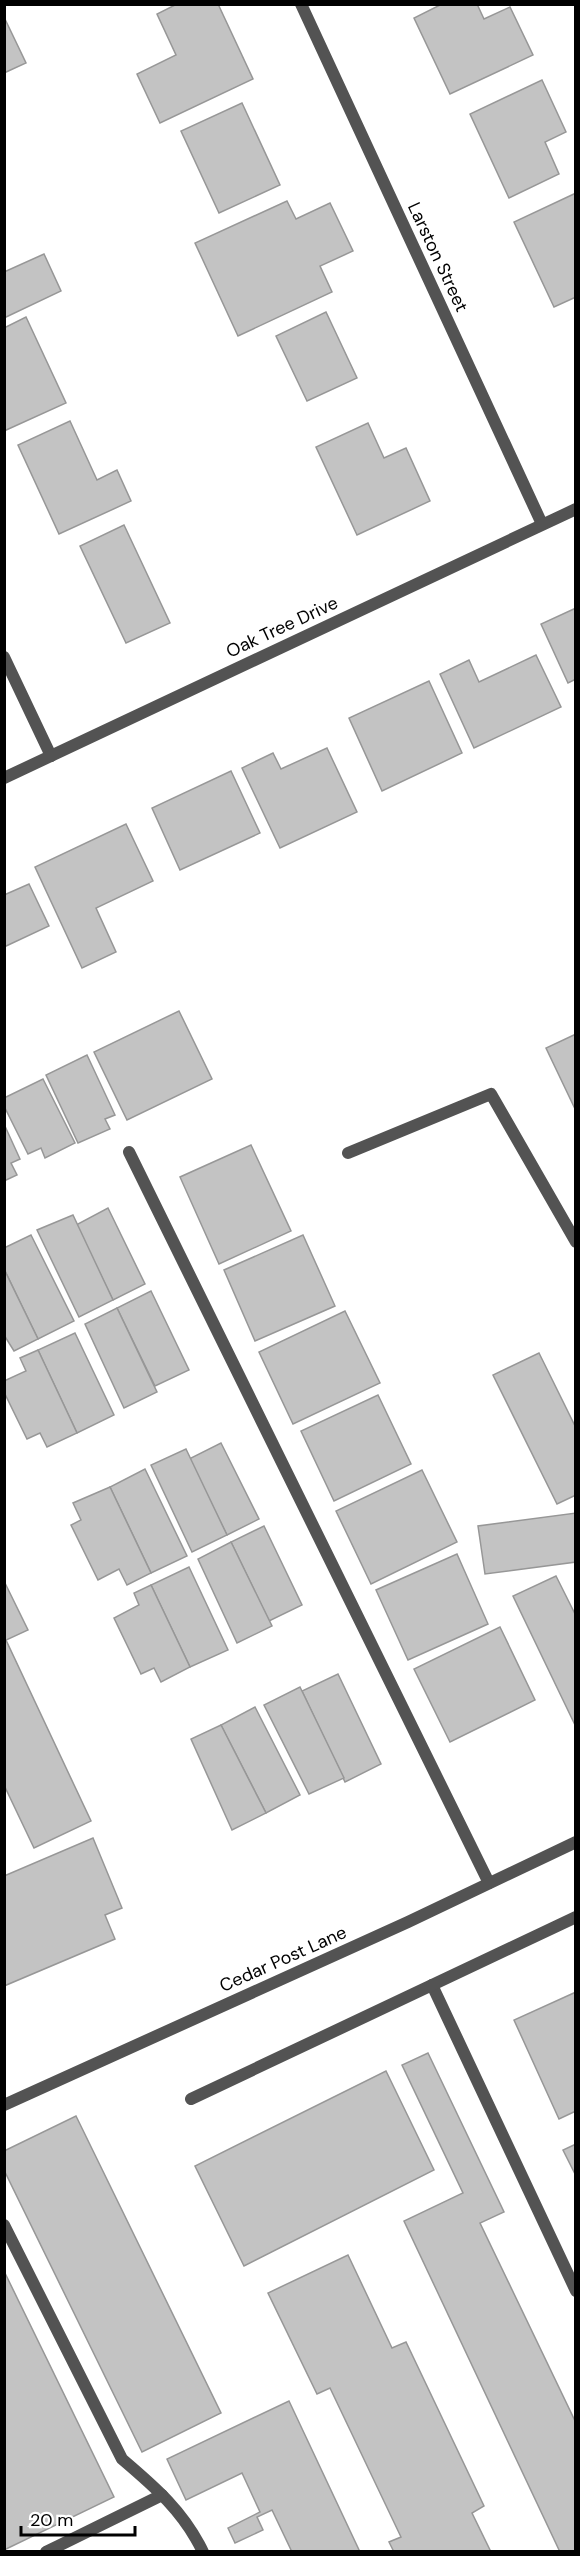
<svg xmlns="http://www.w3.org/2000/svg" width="580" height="2556" font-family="'DM Sans',sans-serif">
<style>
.building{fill:#c3c3c3;stroke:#979797;stroke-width:1.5}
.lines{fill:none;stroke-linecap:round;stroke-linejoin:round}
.lane{stroke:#535353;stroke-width:12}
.street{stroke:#535353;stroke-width:12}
.labels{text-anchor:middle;stroke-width:5;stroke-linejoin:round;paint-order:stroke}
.street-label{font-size:18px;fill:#000;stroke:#fff}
</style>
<rect width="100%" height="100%" fill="#fff"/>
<!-- building -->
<g class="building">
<path d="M177 4H218L253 79 160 123 137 74 176 55 157 14Z"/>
<path d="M442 4H477L484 19 510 7 533 55 450 94 414 18Z"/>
<path d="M4 17 26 63 4 73Z"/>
<path d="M542 80 566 132 545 142 559 174 509 198 470 114Z"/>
<path d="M242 103 280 185 219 213 181 131Z"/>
<path d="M576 193V297L554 307 514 222Z"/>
<path d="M287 201 296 219 330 203 353 251 320 266 332 292 238 336 195 243Z"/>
<path d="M44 254 61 291 4 318V272Z"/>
<path d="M326 312 357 378 307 401 276 336Z"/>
<path d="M26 317 66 403 4 431V328Z"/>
<path d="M70 421 97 480 117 470 131 501 59 534 18 445Z"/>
<path d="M368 423 384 458 406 448 430 501 357 535 316 447Z"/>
<path d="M124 525 170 623 126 643 80 546Z"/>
<path d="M576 608V679L568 683 541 624Z"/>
<path d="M536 655 561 707 474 748 440 674 469 660 479 682Z"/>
<path d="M429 681 462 753 382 791 349 718Z"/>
<path d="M327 748 357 812 280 848 242 768 273 753 281 769Z"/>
<path d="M231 771 260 833 180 870 152 808Z"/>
<path d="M126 824 153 881 96 908 116 952 82 968 35 867Z"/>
<path d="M29 884 49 926 4 947V895Z"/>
<path d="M179 1011 212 1079 127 1120 94 1052Z"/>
<path d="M576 1034V1111L546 1048Z"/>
<path d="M87 1055 115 1115 105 1119 110 1129 78 1143 46 1075Z"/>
<path d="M43 1079 75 1143 45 1158 41 1148 28 1154 4 1106V1098Z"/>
<path d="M4 1124 20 1159 11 1163 17 1175 4 1181Z"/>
<path d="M251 1145 291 1231 219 1264 180 1177Z"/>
<path d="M108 1208 145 1284 113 1300 76 1225Z"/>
<path d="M73 1215 113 1300 79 1317 37 1230Z"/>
<path d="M31 1235 74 1321 38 1339 4 1269V1248Z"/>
<path d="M303 1235 335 1306 255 1341 224 1270Z"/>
<path d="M4 1269 38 1339 14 1351 4 1335Z"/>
<path d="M151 1291 189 1370 155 1386 117 1308Z"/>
<path d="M117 1308 157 1392 124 1408 85 1324Z"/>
<path d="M345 1311 380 1383 293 1424 259 1352Z"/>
<path d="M75 1333 114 1415 77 1433 38 1350Z"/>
<path d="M38 1350 77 1433 47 1447 40 1433 27 1439 4 1392V1381L26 1371 20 1358Z"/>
<path d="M539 1353 576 1428V1495L557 1504 493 1375Z"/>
<path d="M378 1395 411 1464 334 1501 301 1431Z"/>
<path d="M221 1443 259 1519 227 1535 189 1459Z"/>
<path d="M186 1449 227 1535 192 1552 151 1465Z"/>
<path d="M145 1469 187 1556 151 1573 110 1487Z"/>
<path d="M422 1470 457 1542 371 1584 336 1511Z"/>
<path d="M110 1487 151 1573 127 1585 119 1569 98 1580 71 1525 81 1520 73 1503Z"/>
<path d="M576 1513V1562L485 1574 478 1526Z"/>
<path d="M264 1526 302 1605 269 1621 231 1542Z"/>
<path d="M231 1542 272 1626 237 1643 198 1559Z"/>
<path d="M457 1554 488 1624 408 1660 376 1590Z"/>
<path d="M189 1567 228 1650 190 1667 151 1585Z"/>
<path d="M556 1576 576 1616 575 1725 513 1596Z"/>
<path d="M4 1581 28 1630 6 1640 91 1821 34 1848 4 1785Z"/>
<path d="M151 1585 190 1667 161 1682 154 1668 141 1674 114 1618 139 1605 134 1593Z"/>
<path d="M500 1627 535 1700 450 1742 414 1669Z"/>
<path d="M338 1674 381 1764 345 1782 302 1691Z"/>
<path d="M300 1687 344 1778 309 1794 264 1705Z"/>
<path d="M255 1707 300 1795 266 1813 221 1725Z"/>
<path d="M221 1725 266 1813 232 1830 191 1739Z"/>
<path d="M93 1838 122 1908 105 1915 115 1939 4 1986V1876Z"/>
<path d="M576 1992V2111L559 2119 514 2020Z"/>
<path d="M428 2053 504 2212 480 2223 576 2423V2552H560L404 2221 463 2193 402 2065Z"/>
<path d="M386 2071 434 2170 244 2266 195 2166Z"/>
<path d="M76 2116 221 2413 142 2452 4 2170V2151Z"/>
<path d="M576 2144V2176L563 2150Z"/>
<path d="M348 2255 392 2348 406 2342 484 2506 472 2513 491 2552H394L389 2542 401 2537 330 2388 317 2394 268 2293Z"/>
<path d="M4 2271 114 2497 4 2550Z"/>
<path d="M289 2401 360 2552H292L272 2510 257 2517 263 2530 235 2543 228 2528 260 2512 242 2473 186 2500 167 2459Z"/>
</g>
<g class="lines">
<!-- lane -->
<g class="lane">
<path d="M129 1152 489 1883"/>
<path d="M348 1153 491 1094 576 1242"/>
<path d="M432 1985 576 2291"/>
<path d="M191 2099 576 1917"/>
<path d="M4 2225 122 2459C155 2487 184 2512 203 2552"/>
<path d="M46 2552 162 2495"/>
</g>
<!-- street -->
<g class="street">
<path d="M301 4 542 524"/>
<path d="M4 657 51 756"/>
<path d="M4 778 576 509"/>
<path d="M4 2105 408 1922 576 1842"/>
</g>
</g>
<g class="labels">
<!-- street labels -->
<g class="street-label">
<text transform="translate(438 257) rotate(65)" y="6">Larston Street</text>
<text transform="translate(282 627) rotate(-25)" y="6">Oak Tree Drive</text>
<text transform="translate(283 1959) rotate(-24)" y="6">Cedar Post Lane</text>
</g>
</g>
<!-- border -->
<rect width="580" height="2556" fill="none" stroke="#000000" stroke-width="12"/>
<!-- scale -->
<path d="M21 2526v9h114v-9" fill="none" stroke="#000000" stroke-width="3"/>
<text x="30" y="2526" font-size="18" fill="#000000" stroke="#ffffff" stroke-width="4.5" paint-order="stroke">20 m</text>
</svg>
